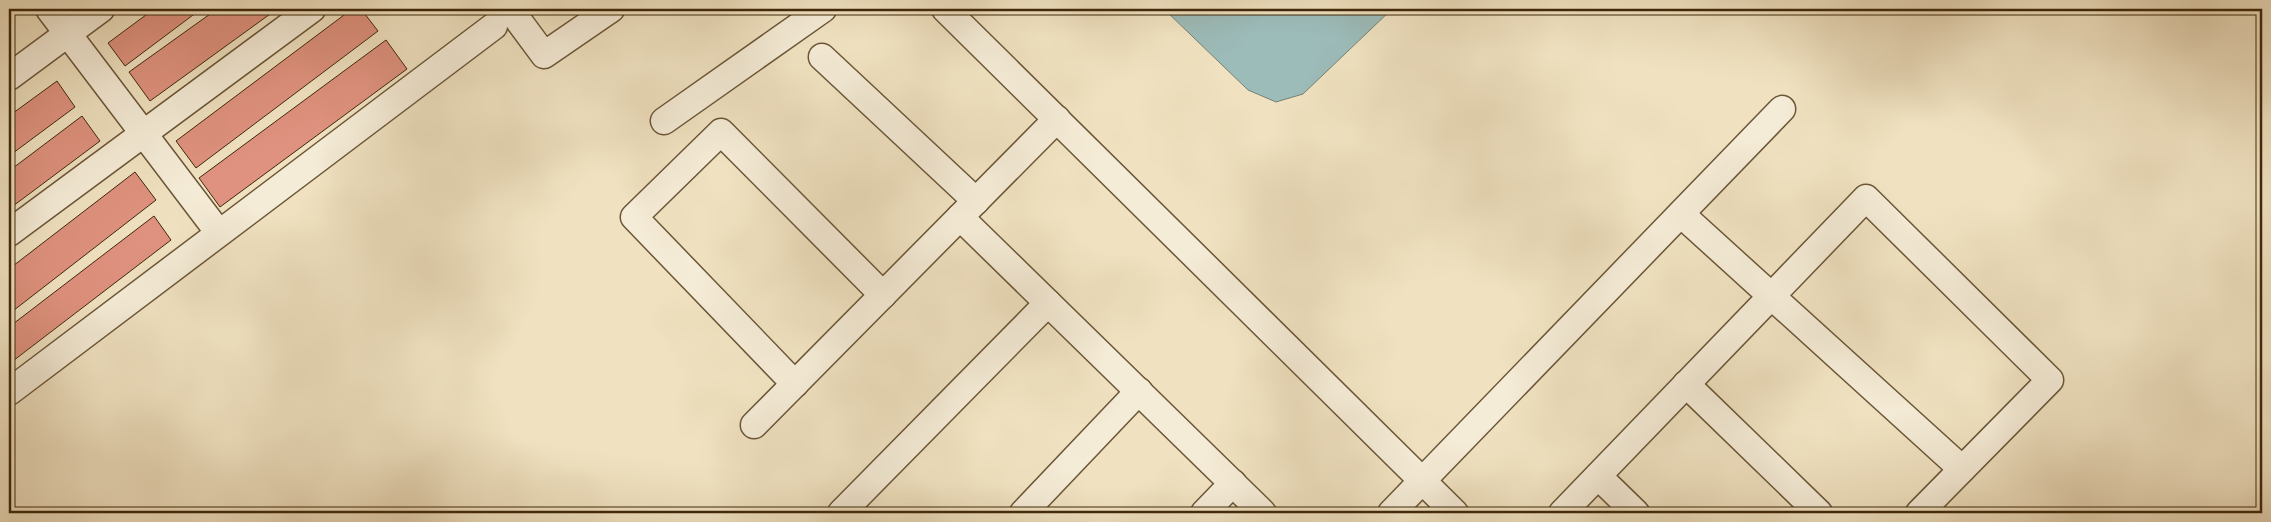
<svg xmlns="http://www.w3.org/2000/svg" width="2271" height="522" font-family="'Old Standard TT',serif">
<style>
.water{fill:#9cbcba;stroke:#778174}
.building{fill:#df927f;stroke:#3f280b}
.lines{fill:none;stroke-linecap:round;stroke-linejoin:round}
.minor-casing{stroke:#6b5638;stroke-width:29}
.minor{stroke:#f5ecd7;stroke-width:26}
</style>
<rect width="100%" height="100%" fill="#f0e2c1"/>
<filter id="stains"><feTurbulence type="fractalNoise" baseFrequency=".004" numOctaves="4"/><feColorMatrix values="0 0 0 0 .2 0 0 0 0 .09 0 0 0 0 .02 0 0 0 .5 -.17"/></filter>
<radialGradient id="worn" r=".72"><stop offset=".6" stop-color="#630" stop-opacity="0"/><stop offset="1" stop-color="#630" stop-opacity=".3"/></radialGradient>
<!-- water -->
<path class="water" d="M1164 9H1392L1303 94 1276 102 1248 90Z"/>
<!-- building -->
<g class="building">
<path d="M154 9H201L125 66 108 43Z"/>
<path d="M217 9H277L150 101 129 72Z"/>
<path d="M352 9H361L378 31 196 168 176 141Z"/>
<path d="M386 40 407 69 220 207 199 178Z"/>
<path d="M57 81 75 107 9 156V116Z"/>
<path d="M82 116 100 141 9 209V171Z"/>
<path d="M135 172 156 200 9 314V269Z"/>
<path d="M154 216 171 240 9 364V327Z"/>
</g>
<g class="lines">
<!-- minor casing -->
<g class="minor-casing">
<g id="minor">
<path d="M49 9 219 233"/>
<path d="M510 9 544 55 611 9"/>
<path d="M945 9 1455 513"/>
<path d="M822 57 976 201"/>
<path d="M9 77 101 9"/>
<path d="M664 121 823 9"/>
<path d="M1681 214 1962 469"/>
<path d="M960 217 1263 513"/>
<path d="M9 233 312 9"/>
<path d="M795 384 634 217 721 132 883 295"/>
<path d="M1686 384 1819 513"/>
<path d="M9 392 494 26"/>
<path d="M754 425 1057 119"/>
<path d="M1598 476 1636 513"/>
<path d="M841 513 1048 303"/>
<path d="M1023 513 1139 391"/>
<path d="M1204 513 1233 483"/>
<path d="M1391 513 1782 109"/>
<path d="M1562 513 1866 198 2050 380 1919 513"/>
</g>
</g>
<!-- minor -->
<use href="#minor" class="minor"/>
</g>
<!-- margin -->
<rect width="2271" height="522" fill="none" stroke="#f0e2c1" stroke-width="30"/>
<rect x="10" y="10" width="2251" height="502" fill="none" stroke="#3f280b" stroke-width="2.5"/>
<rect x="15" y="15" width="2241" height="492" fill="none" stroke="#3f280b"/>
<rect width="100%" height="100%" filter="url(#stains)"/>
<rect width="100%" height="100%" fill="url(#worn)"/>
</svg>
